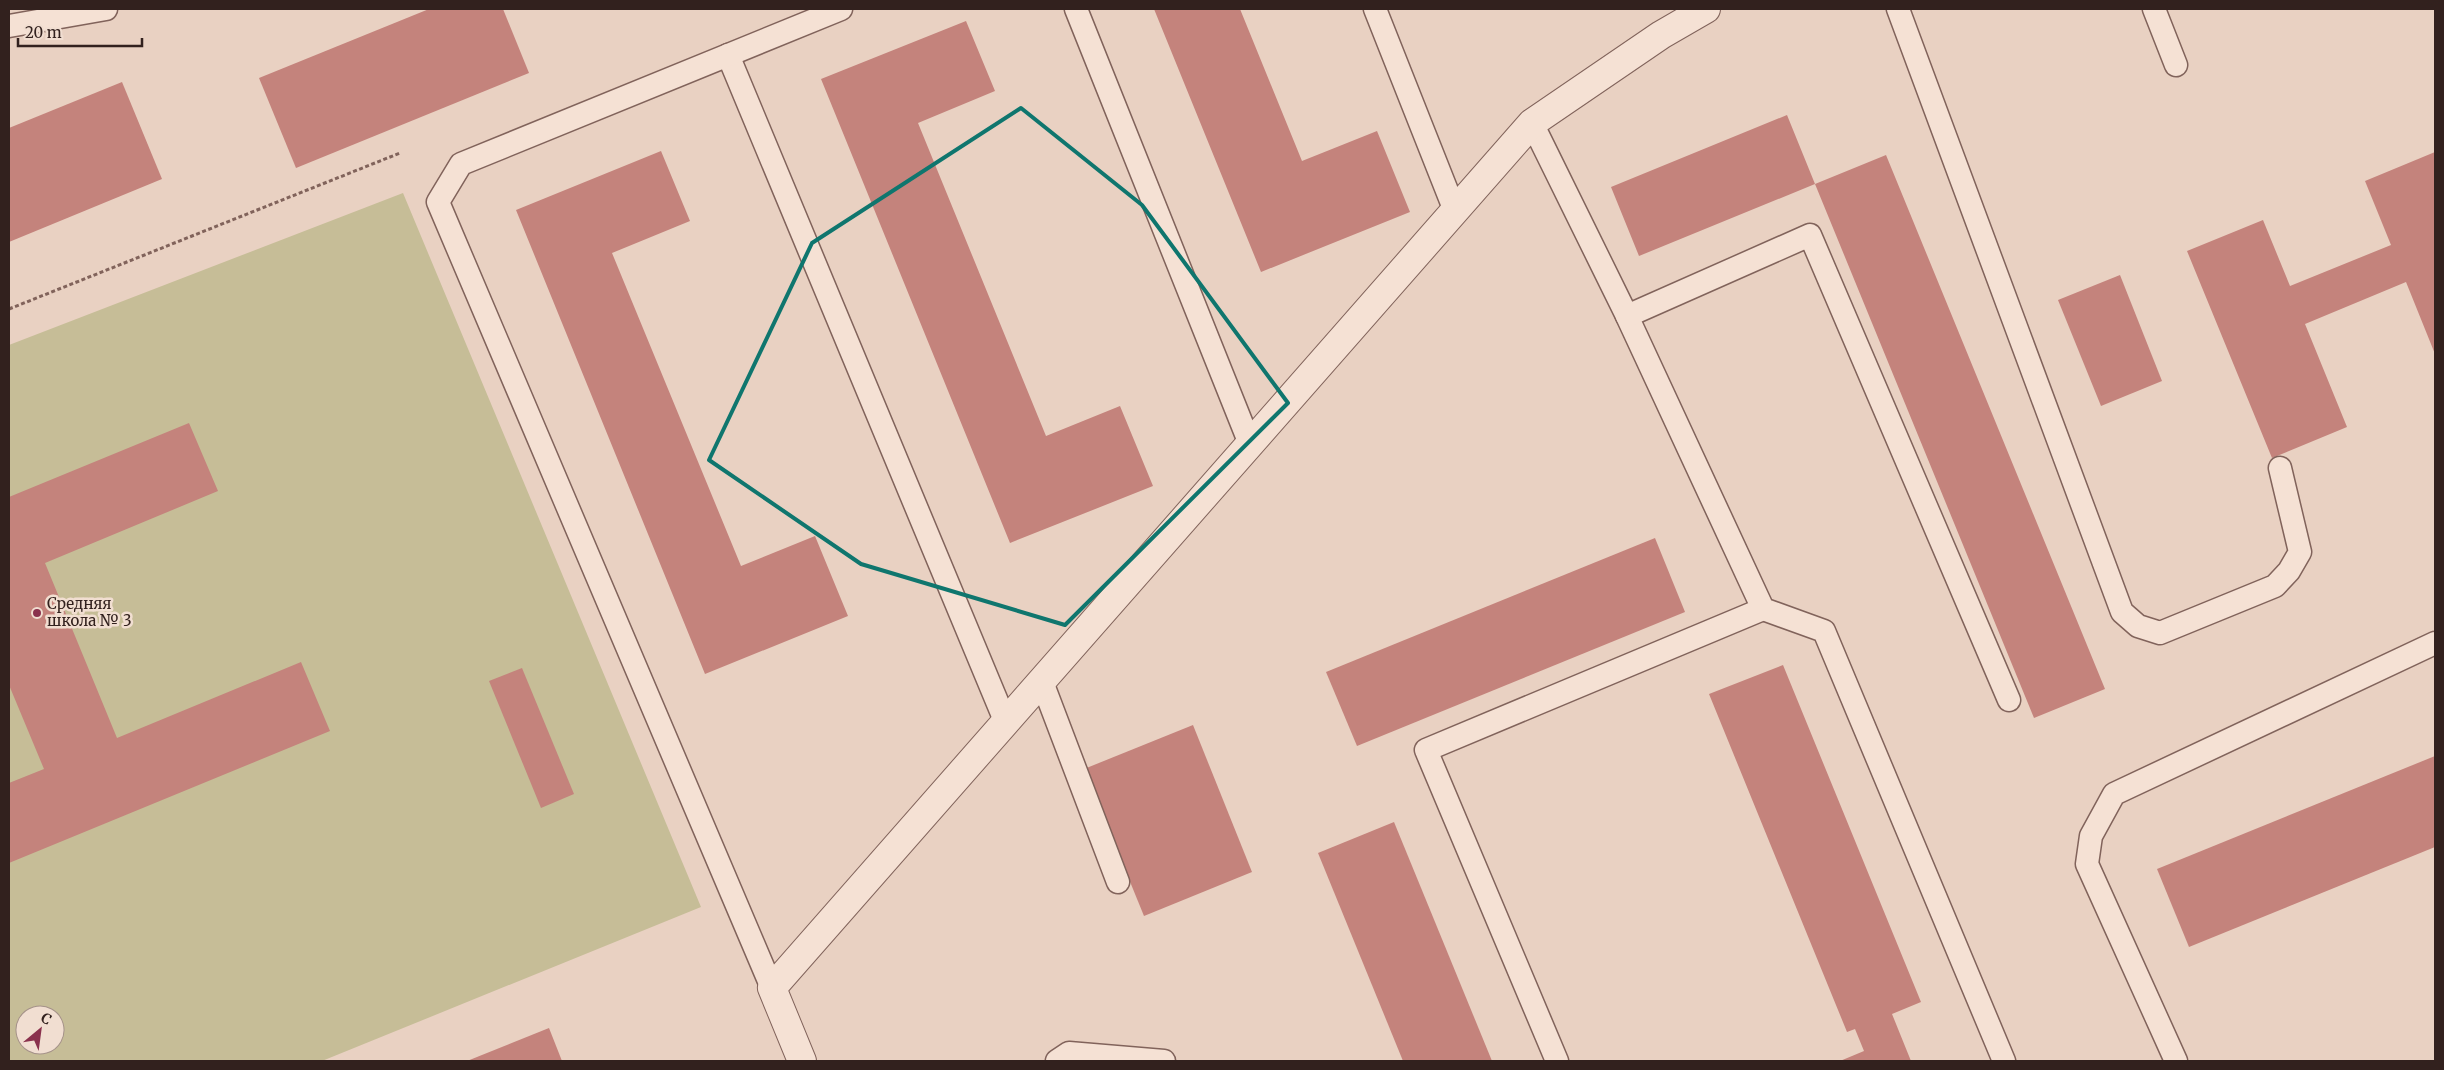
<svg xmlns="http://www.w3.org/2000/svg" width="2444" height="1070" font-family="Merriweather,serif">
<style>
.green{fill:#c6bd97;fill-rule:evenodd}
.building{fill:#c4837c}
.lines{fill:none;stroke-linecap:round;stroke-linejoin:round}
.service-casing{stroke:#81635b;stroke-width:25}
.minor-casing{stroke:#81635b;stroke-width:30}
.path{stroke:#81635b;stroke-width:3;stroke-dasharray:4 2.5;stroke-linecap:butt}
.service{stroke:#f5e1d4;stroke-width:22}
.minor{stroke:#f5e1d4;stroke-width:28}
.marked{fill:none;stroke:#0f766e;stroke-width:4;stroke-linejoin:round}
.poi-dot{fill:#8a314d;stroke:#f1ded1;stroke-width:2}
.labels{text-anchor:middle;stroke-width:5;stroke-linejoin:round;paint-order:stroke}
.poi-label{font-size:15px;fill:#32211e;stroke:#f1ded1;text-anchor:start}
</style>
<rect width="100%" height="100%" fill="#e9d1c2"/>
<!-- green -->
<path class="green" d="M403 193 701 907 322 1061H9V345ZM25 1015H55V1045H25Z"/>
<!-- building -->
<g class="building">
<path d="M429 9H503L529 73 296 168 259 78Z"/>
<path d="M1154 9H1240L1302 161 1377 131 1410 212 1261 272Z"/>
<path d="M966 21 995 91 918 123 1046 436 1120 406 1153 486 1010 543 821 79Z"/>
<path d="M122 82 162 179 9 242V128Z"/>
<path d="M1787 115 1815 184 1886 155 2105 689 2034 718 1815 184 1639 256 1611 187Z"/>
<path d="M661 151 690 221 612 253 741 566 815 536 848 616 705 674 516 210Z"/>
<path d="M2435 152V354L2406 282 2305 324 2347 427 2272 458 2187 251 2263 220 2290 286 2391 245 2365 181Z"/>
<path d="M2120 275 2162 381 2101 406 2058 300Z"/>
<path d="M189 423 218 491 45 563 117 738 301 662 330 731 9 863V783L44 769 9 685V497Z"/>
<path d="M1655 538 1685 612 1357 746 1326 672Z"/>
<path d="M1783 665 1921 1002 1892 1014 1911 1061H1840L1864 1051 1855 1029 1847 1032 1709 694Z"/>
<path d="M522 668 574 794 541 808 489 681Z"/>
<path d="M1193 725 1252 872 1144 916 1084 769Z"/>
<path d="M2435 756V847L2189 947 2157 869Z"/>
<path d="M1394 822 1492 1061H1403L1318 853Z"/>
<path d="M549 1028 562 1061H467Z"/>
</g>
<g class="lines">
<!-- service casing -->
<g class="service-casing">
<g id="service">
<path d="M1076 9 1250 444"/>
<path d="M1375 9 1455 211"/>
<path d="M1898 9 2122 612 2138 626 2160 633 2275 586 2289 571 2300 552 2280 468"/>
<path d="M2154 9 2176 65"/>
<path d="M9 26 106 9"/>
<path d="M728 55 1006 723"/>
<path d="M1532 123 1627 316 1763 609 1824 631 2004 1061"/>
<path d="M1627 316 1810 235 2009 700"/>
<path d="M1042 682 1118 882"/>
<path d="M772 988 438 202 461 164 841 9"/>
<path d="M1057 1061 1069 1053 1164 1061"/>
<path d="M1557 1061 1426 750 1763 609"/>
<path d="M2176 1061 2087 864 2091 836 2114 794 2435 643"/>
</g>
</g>
<!-- minor casing -->
<g class="minor-casing">
<path id="minor" d="M802 1061 772 988 1532 123 1661 35 1706 9"/>
</g>
<!-- path -->
<path class="path" d="M9 309 400 153"/>
<!-- service -->
<use href="#service" class="service"/>
<!-- minor -->
<use href="#minor" class="minor"/>
</g>
<!-- marked area -->
<path class="marked" d="M1021 108 1142 205 1288 403 1065 625 861 564 709 460 812 243Z"/>
<!-- markers -->
<circle class="poi-dot" cx="37" cy="613" r="5"/>
<g class="labels">
<!-- poi labels -->
<g class="poi-label">
<text x="47" y="609">Средняя<tspan x="47" dy="17">школа № 3</tspan></text>
</g>
</g>
<!-- border -->
<rect width="2444" height="1070" fill="none" stroke="#32211e" stroke-width="20"/>
<!-- north arrow -->
<g transform="translate(40 1030) rotate(29)"><circle r="24" fill="#f1ded1" stroke="#a59289"/>
<path d="M0-4L9 19L0 12L-9 19Z" fill="#8a314d"/>
<text y="-8" font-size="14" font-weight="bold" text-anchor="middle" fill="#32211e">С</text>
</g>
<!-- scale -->
<path d="M18 38v8h124v-8" fill="none" stroke="#32211e" stroke-width="2.5"/>
<text x="25" y="38" font-size="15" fill="#32211e" stroke="#f1ded1" stroke-width="4" paint-order="stroke">20 m</text>
</svg>
